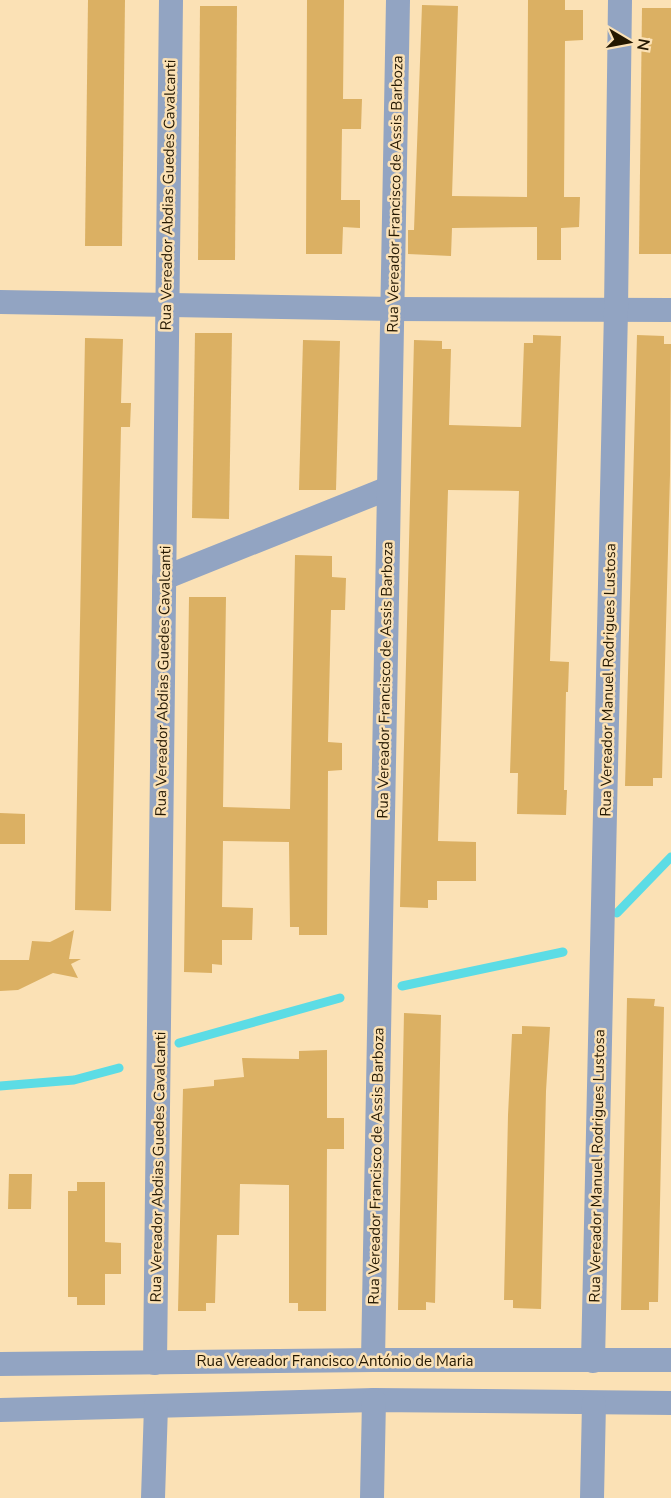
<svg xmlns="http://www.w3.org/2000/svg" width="671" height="1498" font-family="'Nunito Sans',sans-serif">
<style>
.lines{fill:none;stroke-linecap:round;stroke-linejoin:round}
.stream{stroke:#5cdce5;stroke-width:9}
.building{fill:#dbb063}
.street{stroke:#92a4c2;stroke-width:24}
.labels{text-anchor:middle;stroke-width:5;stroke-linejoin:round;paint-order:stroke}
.street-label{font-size:15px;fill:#231700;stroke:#fbe1b5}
</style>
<rect width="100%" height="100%" fill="#fbe1b5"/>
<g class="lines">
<!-- stream -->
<g class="stream">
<path d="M617 913 671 857"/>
<path d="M402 986 563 952"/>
<path d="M179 1043 340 998"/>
<path d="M0 1086 74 1080 119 1068"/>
</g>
</g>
<!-- building -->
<g class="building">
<path d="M88 0H125L122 246H85Z"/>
<path d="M307 0H344L343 99H362L361 129H342L341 200H360V228L343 227 342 254H306Z"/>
<path d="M528 0H565V10H583V40L565 41 564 197H580L579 227 561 228V260H537V227L452 228 451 256 408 254V230H414L422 5 458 6 452 196 527 197Z"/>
<path d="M200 6H237L235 260H198Z"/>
<path d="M642 8H671V254H639Z"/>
<path d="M195 333H232L229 519 192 518Z"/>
<path d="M533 335 561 336 550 661 569 662 568 692H566L564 790H567L566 815 517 814 518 773H510L519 491 448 490 438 841 476 842V881H437V900H428V908L400 907 414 340 442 341V349H451L449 425 521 427 524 343H533Z"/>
<path d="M637 335 664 336V344H671L670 475 662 778H653V786H625Z"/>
<path d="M85 338 123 339 121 403H131L130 427H121L111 911 75 910Z"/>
<path d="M303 340 340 341 336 490H299Z"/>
<path d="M295 555 332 556V577L346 578 345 610H331L328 742 342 743V770L328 771 327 935H299V927H290L289 842 223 841 222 907 253 908 252 940H222V965L212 964V973L184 972 189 597H226L223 807 290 809Z"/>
<path d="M0 813 25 814V844H0Z"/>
<path d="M74 930 69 959H81L71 964 78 978 53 973 18 990 0 991V960H29L32 941 50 942Z"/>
<path d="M627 998 655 999 654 1006 664 1007 658 1302H649V1310H621Z"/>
<path d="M404 1013 441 1015 435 1303 426 1302V1310H398Z"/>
<path d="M522 1026 550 1027 546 1091 541 1309 513 1308V1300H504L508 1115 512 1034H522Z"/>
<path d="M327 1050V1118H344V1149H327L326 1311H298V1303H289V1185L240 1184 239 1235H217L215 1303H206V1311H178L183 1089 214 1086V1080L244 1077 242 1058 299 1059V1051Z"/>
<path d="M9 1174H32L31 1209H8Z"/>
<path d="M77 1182H105V1242L121 1243V1274H105V1305H77V1297H68V1191H77Z"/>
</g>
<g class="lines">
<!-- street -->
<g class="street">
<path d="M0 302 393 309 671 310"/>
<path d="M164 578 389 488"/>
<path d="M373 1360 398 0"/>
<path d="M593 1361 616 310 620 0"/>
<path d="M155 1363 171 0"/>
<path d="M0 1364 373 1360H671"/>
<path d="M0 1410 374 1400 671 1403"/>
<path d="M153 1498 156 1406"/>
<path d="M372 1498 374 1400"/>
<path d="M592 1498 594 1403"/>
</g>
</g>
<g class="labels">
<!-- street labels -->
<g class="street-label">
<text transform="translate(395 194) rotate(-89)" y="5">Rua Vereador Francisco de Assis Barboza</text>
<text transform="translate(168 195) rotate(-89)" y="5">Rua Vereador Abdias Guedes Cavalcanti</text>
<text transform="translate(385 680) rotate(-89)" y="5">Rua Vereador Francisco de Assis Barboza</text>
<text transform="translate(608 680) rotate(-89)" y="5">Rua Vereador Manuel Rodrigues Lustosa</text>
<text transform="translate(163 681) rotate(-89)" y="5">Rua Vereador Abdias Guedes Cavalcanti</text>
<text transform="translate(376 1166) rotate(-89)" y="5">Rua Vereador Francisco de Assis Barboza</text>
<text transform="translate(597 1166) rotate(-89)" y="5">Rua Vereador Manuel Rodrigues Lustosa</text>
<text transform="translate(158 1167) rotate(-89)" y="5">Rua Vereador Abdias Guedes Cavalcanti</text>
<text x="335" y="1366">Rua Vereador Francisco António de Maria</text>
</g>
</g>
<!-- north arrow -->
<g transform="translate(629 42) rotate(100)" stroke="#fbe1b5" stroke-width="4.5" paint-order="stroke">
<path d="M0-4.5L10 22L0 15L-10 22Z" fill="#231700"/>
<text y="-9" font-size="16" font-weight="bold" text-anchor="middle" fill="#231700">N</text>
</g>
</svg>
